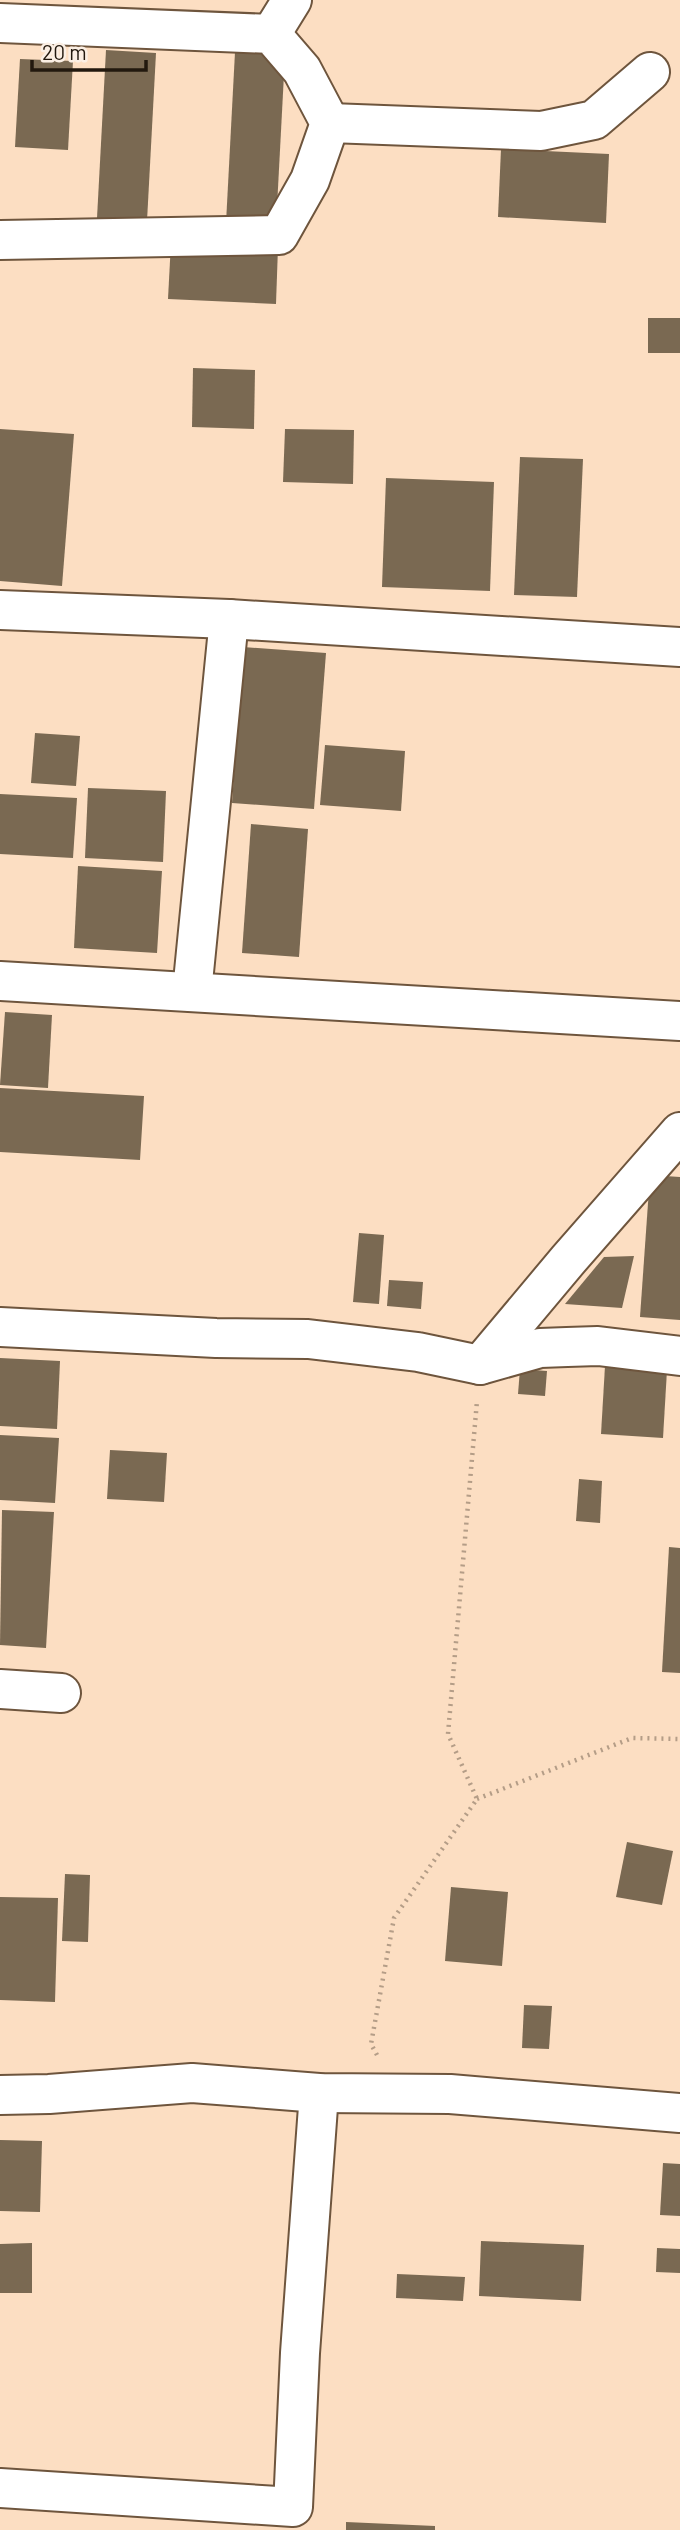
<svg xmlns="http://www.w3.org/2000/svg" width="680" height="2530" font-family="Barlow,sans-serif">
<style>
.building{fill:#7a6952}
.lines{fill:none;stroke-linecap:round;stroke-linejoin:round}
.minor-casing{stroke:#6e553d;stroke-width:42}
.path{stroke:#b49d87;stroke-width:4.5;stroke-dasharray:2 5;stroke-linecap:butt}
.minor{stroke:#fff;stroke-width:38}
</style>
<rect width="100%" height="100%" fill="#fcdec2"/>
<!-- building -->
<g class="building">
<path d="M106 50 156 53 147 221 97 218Z"/>
<path d="M235 52 285 55 276 226 226 223Z"/>
<path d="M20 59 73 61 68 150 15 147Z"/>
<path d="M501 149 609 154 606 223 498 217Z"/>
<path d="M171 242 278 247 276 304 168 299Z"/>
<rect x="648" y="318" width="32" height="35"/>
<path d="M193 368 255 370 254 429 192 427Z"/>
<path d="M0 429 74 434 62 586 0 581Z"/>
<path d="M285 429 354 430 353 484 283 482Z"/>
<path d="M520 457 583 459 577 597 514 595Z"/>
<path d="M386 478 494 482 490 591 382 587Z"/>
<path d="M243 647 326 653 314 809 232 803Z"/>
<path d="M35 733 80 736 76 786 31 783Z"/>
<path d="M325 745 405 751 401 811 320 805Z"/>
<path d="M88 788 166 791 163 862 85 858Z"/>
<path d="M0 794 77 798 73 858 0 854Z"/>
<path d="M251 824 308 829 299 957 242 953Z"/>
<path d="M78 866 162 871 157 953 74 948Z"/>
<path d="M5 1012 52 1015 48 1088 0 1085Z"/>
<path d="M0 1088 144 1096 140 1160 0 1152Z"/>
<path d="M650 1175 680 1177V1320L640 1317Z"/>
<path d="M359 1233 384 1235 379 1304 353 1302Z"/>
<path d="M634 1256 622 1308 565 1304 604 1257Z"/>
<path d="M389 1280 423 1282 421 1309 387 1306Z"/>
<path d="M0 1358 60 1361 57 1429 0 1426Z"/>
<path d="M605 1366 667 1370 663 1438 601 1434Z"/>
<path d="M520 1369 547 1371 545 1396 518 1394Z"/>
<path d="M0 1435 59 1438 55 1503 0 1500Z"/>
<path d="M110 1450 167 1453 164 1502 107 1499Z"/>
<path d="M579 1479 602 1481 600 1523 576 1521Z"/>
<path d="M2 1510 54 1512 46 1648 0 1645Z"/>
<path d="M669 1547 680 1548V1673L662 1672Z"/>
<path d="M627 1842 673 1851 662 1905 616 1897Z"/>
<path d="M65 1874 90 1875 88 1942 62 1941Z"/>
<path d="M451 1887 508 1892 502 1966 445 1961Z"/>
<path d="M0 1897 58 1898 55 2002 0 2000Z"/>
<path d="M524 2005 552 2006 549 2049 522 2048Z"/>
<path d="M0 2140 42 2141 40 2212 0 2211Z"/>
<path d="M663 2163 680 2164V2216L660 2215Z"/>
<path d="M481 2241 584 2245 581 2301 479 2296Z"/>
<path d="M32 2243V2293H0V2244Z"/>
<path d="M657 2248 680 2249V2273L656 2272Z"/>
<path d="M397 2274 465 2277 463 2301 396 2298Z"/>
<path d="M346 2522 435 2526V2530H346Z"/>
</g>
<g class="lines">
<!-- minor casing -->
<g class="minor-casing">
<g id="minor">
<path d="M0 23 271 34 302 70 330 123 310 180 279 235 0 240"/>
<path d="M271 34 292 0"/>
<path d="M330 123 541 131 594 120 650 72"/>
<path d="M0 610 229 619 680 647"/>
<path d="M0 981 680 1021"/>
<path d="M192 992 229 619"/>
<path d="M0 1327 216 1338 308 1339 418 1352 480 1365 540 1348 567 1347 598 1346 680 1356"/>
<path d="M480 1365 568 1260 680 1132"/>
<path d="M0 1689 61 1693"/>
<path d="M0 2095 49 2094 192 2083 319 2093 450 2094 680 2113"/>
<path d="M0 2488 293 2507 300 2353 319 2093"/>
</g>
</g>
<!-- path -->
<g class="path">
<path d="M477 1799 632 1738 680 1739"/>
<path d="M377 2055 371 2044 394 1918 477 1799 448 1734 477 1401"/>
</g>
<!-- minor -->
<use href="#minor" class="minor"/>
</g>
<!-- scale -->
<path d="M32 60v10h114v-10" fill="none" stroke="#22180e" stroke-width="3.5"/>
<text x="42" y="60" font-size="21" fill="#22180e" stroke="#fbefe4" stroke-width="5" paint-order="stroke">20 m</text>
</svg>
